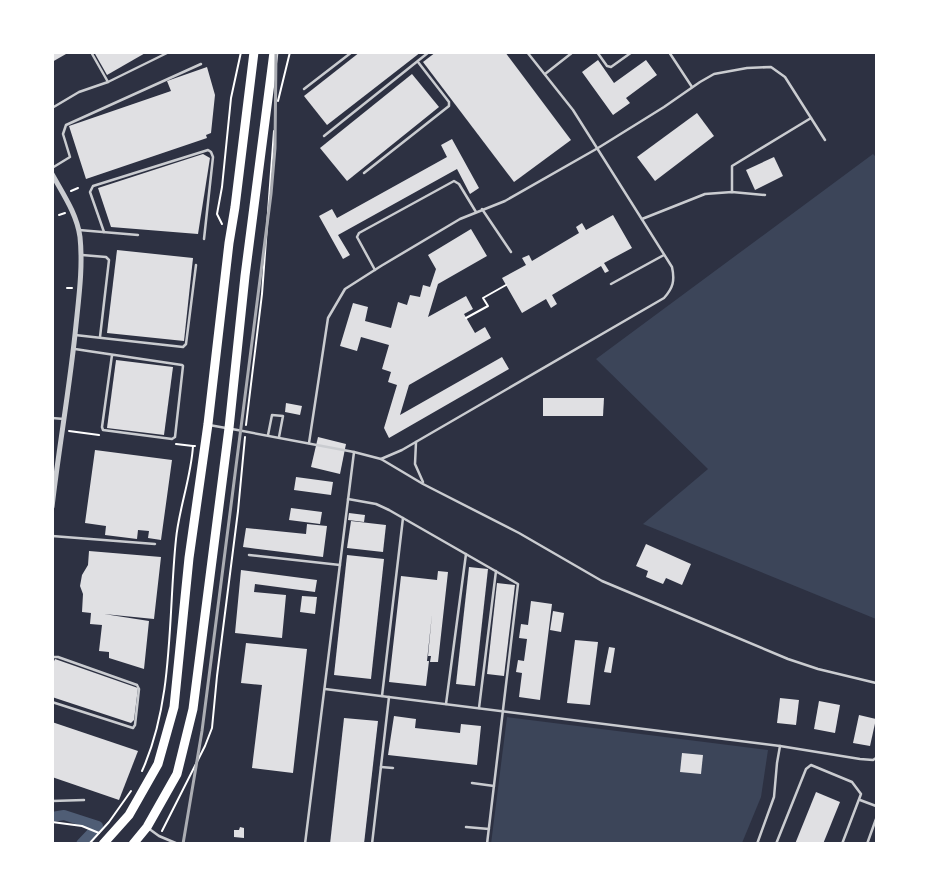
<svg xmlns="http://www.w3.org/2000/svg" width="929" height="896" viewBox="0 0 929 896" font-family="'Roboto Condensed',sans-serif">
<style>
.green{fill:#3c4559}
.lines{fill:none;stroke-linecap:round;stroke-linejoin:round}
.canal{stroke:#4f5d75;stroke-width:10}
.building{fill:#e0e0e3}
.path{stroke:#fff;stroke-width:2}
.service{stroke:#caccd0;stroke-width:2.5}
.minor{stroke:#caccd0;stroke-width:5}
.primary{stroke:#fff;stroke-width:9}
.rail{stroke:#abadb3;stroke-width:3}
</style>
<rect width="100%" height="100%" fill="#2d3142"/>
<!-- green -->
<g class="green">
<polygon points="873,154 876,157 876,619 643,524 708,469 596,359"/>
<polygon points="507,717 768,750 761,797 742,843 491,844"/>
</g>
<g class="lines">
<!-- canal -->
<polyline class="canal" points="52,817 64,815 98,826 81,844"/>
</g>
<!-- building -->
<g class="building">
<polygon points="52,52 65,52 66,54 52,62"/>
<polygon points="94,52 147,52 107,75"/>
<polygon points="360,52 421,52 327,125 304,96"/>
<polygon points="436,52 505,52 571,140 514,182 423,62"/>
<polygon points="598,60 614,83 646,60 657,75 626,98 630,103 613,115 582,72"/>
<polygon points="207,67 215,95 211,133 206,135 207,138 86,179 69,126 171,91 167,81"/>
<polygon points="412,74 439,107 347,181 320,148"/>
<polygon points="697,113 714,136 655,181 637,157"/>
<polygon points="452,139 479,188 470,194 457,169 338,235 350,255 343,259 319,216 332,209 337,218 447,157 441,145"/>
<polygon points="203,154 210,158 198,234 111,227 98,188"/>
<polygon points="774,157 783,176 755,190 746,170"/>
<polygon points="613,215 632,248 604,263 609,271 605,273 601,266 552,295 557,304 551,308 546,299 522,313 502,278 526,265 522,258 529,255 532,261 579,233 576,227 582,223 586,230"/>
<polygon points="471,229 487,256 438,284 428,317 466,296 473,309 464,314 475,333 485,327 491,338 409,385 400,415 502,357 509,369 389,438 384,428 397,385 388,382 391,372 382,369 389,345 361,337 357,351 340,346 353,303 368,307 365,321 391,328 398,302 407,305 410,295 420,297 423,285 430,287 436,269 428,255"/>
<polygon points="117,250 193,258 184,341 107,333"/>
<polygon points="116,360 173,367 164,435 107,428"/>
<polygon points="543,398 604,398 603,416 543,416"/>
<polygon points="286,403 302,406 300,415 285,412"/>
<polygon points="318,437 346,444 340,474 311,467"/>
<polygon points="95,450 172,460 161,540 148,538 149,531 138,530 137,539 105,535 106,526 85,523"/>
<polygon points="296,477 333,482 331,495 294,490"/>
<polygon points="291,508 322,512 320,524 289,520"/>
<polygon points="349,513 365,515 364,522 348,520"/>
<polygon points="351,521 386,525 383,552 347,548"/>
<polygon points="307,524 327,526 323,557 243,547 246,528 306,534"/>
<polygon points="646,544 691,564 682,585 666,578 663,584 646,577 648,571 636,566"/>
<polygon points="89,551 161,557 154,619 104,614 149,621 144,669 109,658 109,652 99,651 102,625 90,624 91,613 82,612 83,594 80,586 82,575 88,565"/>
<polygon points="347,555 384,559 371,679 334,675"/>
<polygon points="469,567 488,569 475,686 456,684"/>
<polygon points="241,570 317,580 315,592 255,584 254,592 286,595 282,638 235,633"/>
<polygon points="438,571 448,572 438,662 430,662 431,656 428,656 432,614 427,661 429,661 426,686 389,682 401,576 437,580"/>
<polygon points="497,583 515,585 504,676 487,674"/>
<polygon points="302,596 317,597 315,614 300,612"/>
<polygon points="531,601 552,604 540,700 519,697 522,673 516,672 518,660 524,661 527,639 519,638 521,624 528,625"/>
<polygon points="553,611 564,613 561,632 550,630"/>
<polygon points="575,640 598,642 590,705 567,703"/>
<polygon points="246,643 307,649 293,773 252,768 262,685 241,683"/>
<polygon points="609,647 615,648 611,673 604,672"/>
<polygon points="55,659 138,688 134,720 131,723 52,697 52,666"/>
<polygon points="780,698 799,700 796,725 777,723"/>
<polygon points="819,701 840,705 835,733 814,729"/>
<polygon points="859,715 876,719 870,746 853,743"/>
<polygon points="394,716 416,719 415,728 460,733 461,724 481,726 477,765 388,755"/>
<polygon points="344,718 378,721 364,844 330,844"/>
<polygon points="52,722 138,751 119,800 52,777"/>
<polygon points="682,753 703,755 701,774 680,772"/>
<polygon points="816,792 840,802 823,844 795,844"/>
<polygon points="240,827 244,828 244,838 234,837 234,830 239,830"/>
</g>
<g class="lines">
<!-- path -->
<g class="path">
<polyline points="278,101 290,52"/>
<polyline points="71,191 78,188"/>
<polyline points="59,215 65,213"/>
<polyline points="222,224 217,214 222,187 231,98 241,52"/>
<polyline points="67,288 72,288"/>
<polyline points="466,318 488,306 483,298 506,285"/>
<polyline points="246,425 262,294 274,131"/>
<polyline points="69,431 99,435"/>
<polyline points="176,444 193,446"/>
<path d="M 142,771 C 174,701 168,615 176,539 C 179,508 191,478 193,446 L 195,446"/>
<polyline points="52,822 82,826 99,833"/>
<polyline points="162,831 205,746 212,728 217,676 238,511 245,437"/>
<polyline points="89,844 109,822 131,791"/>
</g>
<!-- service -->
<g class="service">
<polyline points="91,52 108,82"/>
<polyline points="597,52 607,66 611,67 632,52"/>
<polyline points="669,52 692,87"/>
<polyline points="545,74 573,52"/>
<polyline points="304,89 352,52"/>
<polyline points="52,108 79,92 108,82 169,52"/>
<polyline points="324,136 429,52"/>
<polyline points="52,168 70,157 63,134 66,125 201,64"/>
<polyline points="364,173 449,106 449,102 418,62"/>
<polyline points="732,192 732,166 811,118"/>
<polyline points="482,209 511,252"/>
<polyline points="642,219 705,194 732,192 765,195"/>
<polyline points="79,230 138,235"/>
<polyline points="104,232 90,192 93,186 208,150 211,152 213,157 204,239"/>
<polyline points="82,255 106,257 109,260 100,337"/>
<polyline points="375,270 357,237 359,233 454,181 459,184 476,212"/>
<polyline points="611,284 664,255"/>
<polyline points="75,335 183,347 186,344 196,265"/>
<polyline points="75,349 88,351 182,365 183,366 175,437 172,439 103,430 102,427 112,355"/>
<polyline points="52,418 64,419"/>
<polyline points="209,425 226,428"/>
<polyline points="232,429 354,452 381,459 423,484 519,533 602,581 788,659 818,669 876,683"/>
<polyline points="268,435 272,415 283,416 279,437"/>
<polyline points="416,442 415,464 423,482"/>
<polyline points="309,443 328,318 345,289 381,266 460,219 505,201 598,148 664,107 700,82 714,74 747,68 771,67 785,77 825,140"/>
<path d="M 381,459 L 402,450 L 664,298 C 673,288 675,281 672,267 L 573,110 L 527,52"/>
<polyline points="348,499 376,504 389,510 518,584 487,844"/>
<polyline points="52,536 155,544"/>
<polyline points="249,555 340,565"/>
<polyline points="52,657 58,657 137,685 139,689 135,725 133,728 52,702"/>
<polyline points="325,689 780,746 860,759 873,760 876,758"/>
<polyline points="382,696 403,518"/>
<polyline points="446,704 466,554"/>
<polyline points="479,708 496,571"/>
<polyline points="381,767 393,768"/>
<polyline points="472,783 494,786"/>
<polyline points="860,800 876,806"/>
<polyline points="52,801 84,800"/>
<polyline points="466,827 489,829"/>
<polyline points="148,828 159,836 178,844"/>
<polyline points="305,844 354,452"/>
<polyline points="372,844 389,697"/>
<polyline points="757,844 774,797 777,763 780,746"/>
<polyline points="776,844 806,769 811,765 852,782 861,794 842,844"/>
<polyline points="867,844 876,819"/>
</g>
<!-- minor -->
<path class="minor" d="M 52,174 C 63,194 77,214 80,237 C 83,266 79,296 76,325 C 70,386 59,446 52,507"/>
<!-- primary -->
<g class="primary">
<polyline points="103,844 129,815 158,764 174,707 189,558 208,424 229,243 235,207 254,52"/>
<polyline points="133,844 147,827 177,774 193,709 229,428 245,276 274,52"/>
</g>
<!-- rail -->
<polyline class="rail" points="183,844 202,731 271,194 275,148 276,52"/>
</g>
<!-- border -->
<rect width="929" height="896" fill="none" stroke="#ffffff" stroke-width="108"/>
</svg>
